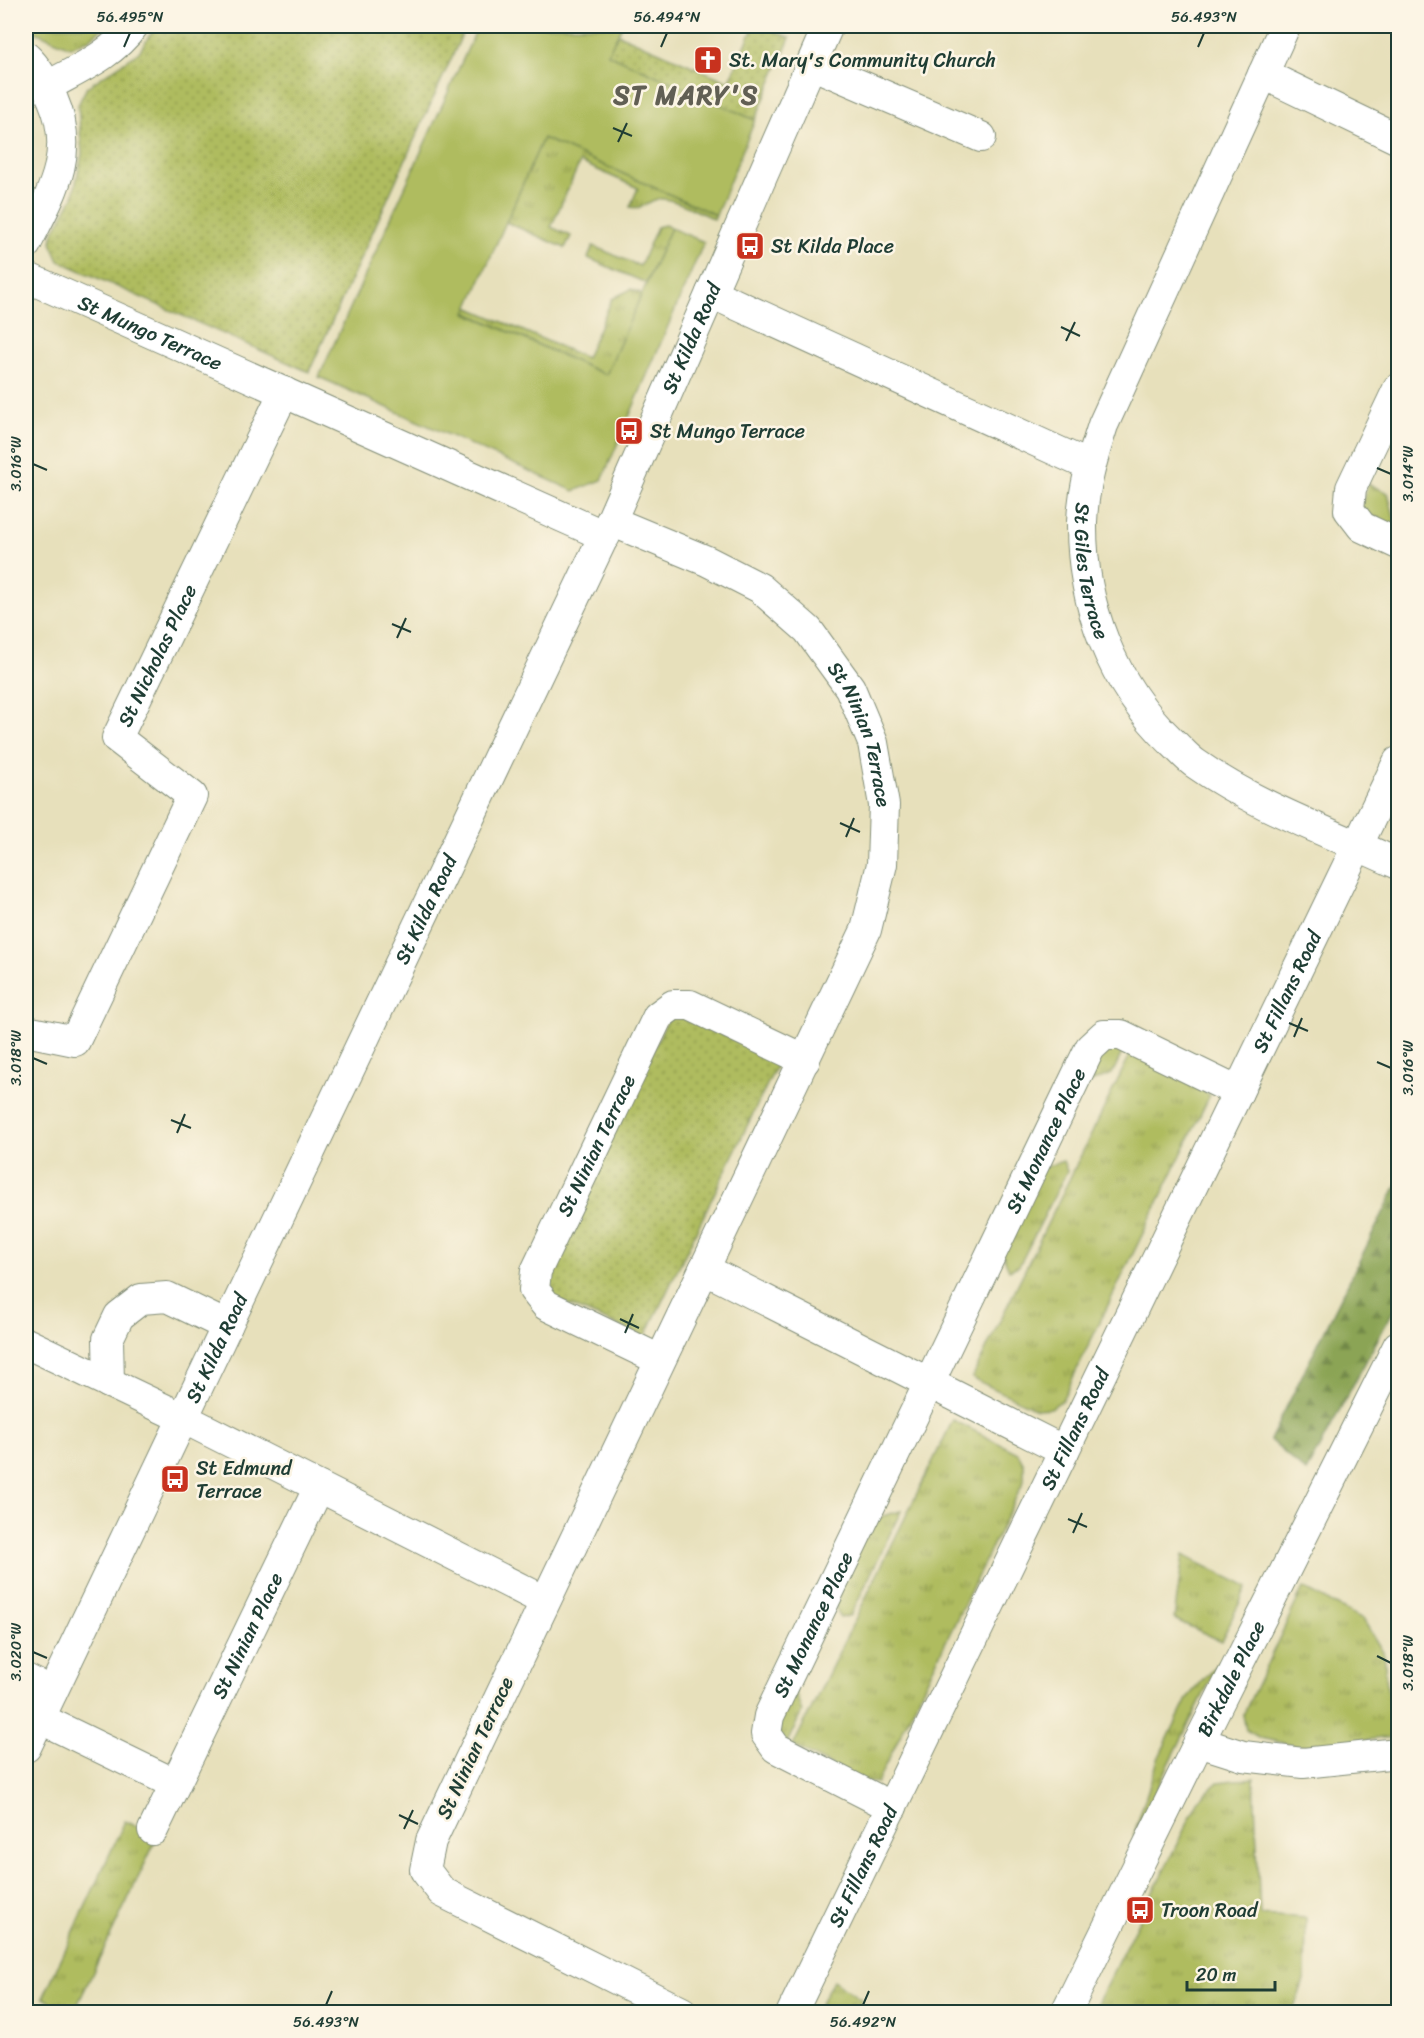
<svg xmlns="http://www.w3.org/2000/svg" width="1424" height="2038" viewBox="0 0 1424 2038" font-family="Sriracha,sans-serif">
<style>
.grass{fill:url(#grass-tufts);stroke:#677c49;stroke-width:1.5}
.forest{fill:url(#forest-firs);stroke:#557044;stroke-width:1.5}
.park{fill:#afbc5e;stroke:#677c49;stroke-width:1.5}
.garden{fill:url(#garden-dots);stroke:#677c49;stroke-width:1.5}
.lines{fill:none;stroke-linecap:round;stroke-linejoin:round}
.street-casing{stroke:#838e78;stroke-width:32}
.street{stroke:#fff;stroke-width:30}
.ticks{fill:none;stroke:#1f3d34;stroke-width:2}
.labels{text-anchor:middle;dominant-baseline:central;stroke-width:5;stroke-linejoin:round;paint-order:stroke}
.poi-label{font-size:20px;fill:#1f3d34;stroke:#fcf5e5;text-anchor:start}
.street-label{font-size:20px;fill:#1f3d34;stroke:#fcf5e5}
.district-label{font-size:26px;font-weight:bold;letter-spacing:1.5px;fill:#615f54;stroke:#fcf5e5}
.neatline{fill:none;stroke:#1f3d34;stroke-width:2}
.ticks-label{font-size:15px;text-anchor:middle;fill:#1f3d34}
</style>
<defs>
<pattern id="grass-tufts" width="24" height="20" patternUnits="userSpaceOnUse" patternTransform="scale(1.5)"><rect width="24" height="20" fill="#afbc5e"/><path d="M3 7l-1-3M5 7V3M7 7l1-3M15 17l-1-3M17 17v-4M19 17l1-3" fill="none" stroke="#8e9a4e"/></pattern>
<pattern id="forest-firs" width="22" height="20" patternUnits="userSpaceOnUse" patternTransform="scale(1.5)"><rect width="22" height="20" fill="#8ba455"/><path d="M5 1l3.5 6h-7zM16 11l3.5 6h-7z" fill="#718747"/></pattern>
<pattern id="garden-dots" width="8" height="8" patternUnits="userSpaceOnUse" patternTransform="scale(1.5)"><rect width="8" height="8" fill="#afbc5e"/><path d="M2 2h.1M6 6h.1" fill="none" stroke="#8e9a4e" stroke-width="1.8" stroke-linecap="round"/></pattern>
</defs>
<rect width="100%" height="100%" fill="#fcf5e5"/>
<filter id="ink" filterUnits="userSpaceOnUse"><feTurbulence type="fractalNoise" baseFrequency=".0167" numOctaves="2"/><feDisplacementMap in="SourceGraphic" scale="12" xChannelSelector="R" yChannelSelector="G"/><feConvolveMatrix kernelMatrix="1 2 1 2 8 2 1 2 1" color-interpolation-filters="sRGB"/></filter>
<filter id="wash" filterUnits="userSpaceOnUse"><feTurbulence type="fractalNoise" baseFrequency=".008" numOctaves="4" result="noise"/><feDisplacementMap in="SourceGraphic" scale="24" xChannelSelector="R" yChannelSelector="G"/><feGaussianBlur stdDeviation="1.35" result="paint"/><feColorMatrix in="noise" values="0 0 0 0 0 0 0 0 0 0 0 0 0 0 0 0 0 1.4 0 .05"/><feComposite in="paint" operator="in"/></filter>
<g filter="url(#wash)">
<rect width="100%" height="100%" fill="#e7e0bb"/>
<!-- grass -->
<g class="grass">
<polygon points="26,26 105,26 89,39 70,47 26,28"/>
<path d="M 543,138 L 716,215 L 714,219 C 700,213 672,197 658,199 C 646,201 645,210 630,207 L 638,188 L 580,162 L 551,227 L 571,236 L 565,248 L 506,222 Z"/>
<polygon points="665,225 671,228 646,283 588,258 593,246 640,266 657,227"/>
<polygon points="631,289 642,294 606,375 465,312 468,307 586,358 612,299"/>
<polygon points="1368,484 1388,493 1398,532 1360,510"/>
<polygon points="1125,1047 1112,1074 1083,1085 1098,1052"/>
<polygon points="1132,1051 1210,1095 1062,1400 1051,1408 1036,1409 972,1378"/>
<polygon points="1063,1161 1067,1171 1019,1266 1009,1270 1002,1253 1042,1168"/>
<polygon points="953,1420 1018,1453 1024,1464 1024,1481 877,1783 862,1781 793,1746"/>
<polygon points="901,1511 851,1615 840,1618 833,1601 872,1519"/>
<polygon points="1183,1555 1247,1587 1221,1641 1174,1619"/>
<polygon points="1303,1588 1363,1619 1384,1654 1392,1737 1303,1747 1260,1738 1246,1730 1243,1715"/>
<polygon points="1218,1663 1219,1663 1133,1837 1158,1759 1188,1697"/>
<polygon points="793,1686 802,1712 787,1743 776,1732"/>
<polygon points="1254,1778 1260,1915 1306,1918 1305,1978 1292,2012 1093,2012 1199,1800 1218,1782"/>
<polygon points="125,1821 158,1836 74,2012 43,1998"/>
<polygon points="833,1980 862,2000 856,2012 816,2012"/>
</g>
<!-- forest -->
<polygon class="forest" points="1398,1183 1398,1302 1306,1472 1270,1440"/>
<!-- park -->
<polygon class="park" points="478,26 622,26 608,54 755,120 716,215 543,138 466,313 606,375 671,228 704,242 602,480 574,491 319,377"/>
<!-- garden -->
<g class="garden">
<polygon points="156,26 466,26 309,372 59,261 51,243 55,229 73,197 82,154 78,105 87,87 139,52"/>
<polygon points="754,26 762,26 790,38 755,120 608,54 618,34 729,82"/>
<polygon points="676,1015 765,1051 777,1064 645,1337 550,1297 545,1274 667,1021"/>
</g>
</g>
<g filter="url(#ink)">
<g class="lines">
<!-- street casing -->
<g class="street-casing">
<g id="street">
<path id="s1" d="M 1285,26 L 1103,425 C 1093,456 1083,489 1082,522 C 1081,604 1112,685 1172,742 C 1180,749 1187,758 1196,764 C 1257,807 1330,832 1398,864"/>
<path d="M 26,57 C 38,68 47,85 53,100 C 77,155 50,196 26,244"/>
<polyline points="811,64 981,137"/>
<polyline points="1263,74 1398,139"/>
<path d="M 48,86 C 78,69 112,55 133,26"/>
<path id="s2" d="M 26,277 L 605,536"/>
<polyline points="711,293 1090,466"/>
<polyline points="1398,389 1351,488 1349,510 1362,527 1398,544"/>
<path id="s3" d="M 611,521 L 707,561 L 760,588 L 808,630 L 850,688 L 873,743 L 884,805 L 882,864 L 866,930 L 431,1841 L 425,1870 L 442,1892 L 682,2012"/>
<path id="s4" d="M 26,1031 L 75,1041 L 192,796 L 117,738 L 284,392"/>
<polyline points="704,1269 1064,1451"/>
<polyline points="26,1343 183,1418 545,1601"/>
<path id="s5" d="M 660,1360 L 546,1305 L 534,1290 L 536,1271 L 658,1016 L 673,1005 L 690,1005 L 805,1060"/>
<polyline points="109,1383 108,1339 119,1316 141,1299 167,1297 227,1326"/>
<polyline points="26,1679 52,1692"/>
<polyline points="39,1718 175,1784"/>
<polyline points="1199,1742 1243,1756 1303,1763 1398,1753"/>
<path id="s6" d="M 26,1747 L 611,521 L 828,26"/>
<path id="s7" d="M 892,1807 L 776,1748 L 766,1734 L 769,1716 L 1090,1048 L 1104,1035 L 1121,1035 L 1238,1092"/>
<path id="s8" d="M 153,1830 L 319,1487"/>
<path id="s9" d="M 792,2012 L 1398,762"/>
<path id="s10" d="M 1066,2012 L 1199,1742 L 1398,1346"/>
</g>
</g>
<!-- street -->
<use href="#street" class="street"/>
</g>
</g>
<!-- ticks -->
<path class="ticks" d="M 124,47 L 130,33M 661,47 L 667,33M 1198,47 L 1204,33M 613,128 L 632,136M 618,142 L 627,123M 1061,327 L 1080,336M 1066,341 L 1075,322M 33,464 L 47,470M 1377,468 L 1391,474M 392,624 L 411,632M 397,638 L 406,618M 840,823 L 860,832M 846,837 L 854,818M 1289,1023 L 1308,1031M 1294,1037 L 1302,1018M 33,1058 L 47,1064M 1377,1062 L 1391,1068M 171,1120 L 191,1128M 177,1133 L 185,1114M 620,1319 L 639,1328M 625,1333 L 633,1314M 1068,1519 L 1087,1527M 1073,1533 L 1082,1513M 33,1652 L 47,1658M 1377,1656 L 1391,1663M 399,1815 L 418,1824M 404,1829 L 413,1810M 326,2005 L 332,1991M 863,2005 L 869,1991"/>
<!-- icons -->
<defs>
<g id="church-square" transform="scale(1.5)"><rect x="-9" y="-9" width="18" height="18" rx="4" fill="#c8321e" stroke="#fcf5e5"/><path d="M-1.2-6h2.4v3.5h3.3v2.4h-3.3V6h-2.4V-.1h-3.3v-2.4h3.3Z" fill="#fff"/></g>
<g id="bus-square" transform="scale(1.5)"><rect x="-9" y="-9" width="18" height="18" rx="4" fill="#c8321e" stroke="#fcf5e5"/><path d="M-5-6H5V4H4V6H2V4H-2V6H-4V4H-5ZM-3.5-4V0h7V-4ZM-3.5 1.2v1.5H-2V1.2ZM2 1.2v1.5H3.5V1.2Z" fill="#fff"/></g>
</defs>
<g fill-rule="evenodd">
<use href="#church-square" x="708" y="60"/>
<use href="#bus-square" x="750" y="246"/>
<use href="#bus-square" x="629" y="431"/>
<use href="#bus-square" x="175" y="1479"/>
<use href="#bus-square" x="1140" y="1910"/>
</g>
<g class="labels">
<!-- poi labels -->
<g class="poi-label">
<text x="729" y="60">St. Mary's Community Church</text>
<text x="771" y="246">St Kilda Place</text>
<text x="650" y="431">St Mungo Terrace</text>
<text x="196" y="1468">St Edmund<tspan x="196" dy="23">Terrace</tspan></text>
<text x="1161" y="1910">Troon Road</text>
</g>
<!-- street labels -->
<g class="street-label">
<text stroke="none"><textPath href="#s2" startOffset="136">St Mungo Terrace</textPath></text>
<text stroke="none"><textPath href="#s6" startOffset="1558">St Kilda Road</textPath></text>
<text stroke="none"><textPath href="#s1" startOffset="588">St Giles Terrace</textPath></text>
<text stroke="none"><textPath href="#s4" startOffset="508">St Nicholas Place</textPath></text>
<text stroke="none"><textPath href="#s3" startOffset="346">St Ninian Terrace</textPath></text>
<text stroke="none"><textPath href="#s6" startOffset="928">St Kilda Road</textPath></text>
<text stroke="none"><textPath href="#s9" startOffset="1134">St Fillans Road</textPath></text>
<text stroke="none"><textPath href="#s7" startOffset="804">St Monance Place</textPath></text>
<text stroke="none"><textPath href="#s5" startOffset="304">St Ninian Terrace</textPath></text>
<text stroke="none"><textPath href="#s6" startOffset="442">St Kilda Road</textPath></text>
<text stroke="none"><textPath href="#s9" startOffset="648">St Fillans Road</textPath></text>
<text stroke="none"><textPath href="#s7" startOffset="267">St Monance Place</textPath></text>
<text stroke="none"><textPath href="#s8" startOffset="216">St Ninian Place</textPath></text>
<text stroke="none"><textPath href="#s10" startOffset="372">Birkdale Place</textPath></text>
<text transform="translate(475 1748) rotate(-65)">St Ninian Terrace</text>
<text stroke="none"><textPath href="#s9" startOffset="162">St Fillans Road</textPath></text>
</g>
<!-- district labels -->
<g class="district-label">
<text x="686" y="95">ST MARY'S</text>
</g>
</g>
<!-- margin -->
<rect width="1424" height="2038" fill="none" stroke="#fcf5e5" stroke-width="66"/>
<!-- scale -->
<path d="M1187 1981v9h88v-9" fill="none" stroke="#1f3d34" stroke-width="3"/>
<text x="1196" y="1981" font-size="18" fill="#1f3d34" stroke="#fcf5e5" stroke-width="4.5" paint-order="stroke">20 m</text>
<rect x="33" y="33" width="1358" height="1972" class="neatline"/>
<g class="ticks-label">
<text x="130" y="22">56.495°N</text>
<text x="667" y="22">56.494°N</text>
<text x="1204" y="22">56.493°N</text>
<text transform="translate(16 464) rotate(-90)" y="5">3.016°W</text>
<text transform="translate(1408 474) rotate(-90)" y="5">3.014°W</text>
<text transform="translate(16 1058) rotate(-90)" y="5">3.018°W</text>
<text transform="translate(1408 1068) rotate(-90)" y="5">3.016°W</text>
<text transform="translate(16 1652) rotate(-90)" y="5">3.020°W</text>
<text transform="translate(1408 1663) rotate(-90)" y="5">3.018°W</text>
<text x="326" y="2027">56.493°N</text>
<text x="863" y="2027">56.492°N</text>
</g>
</svg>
